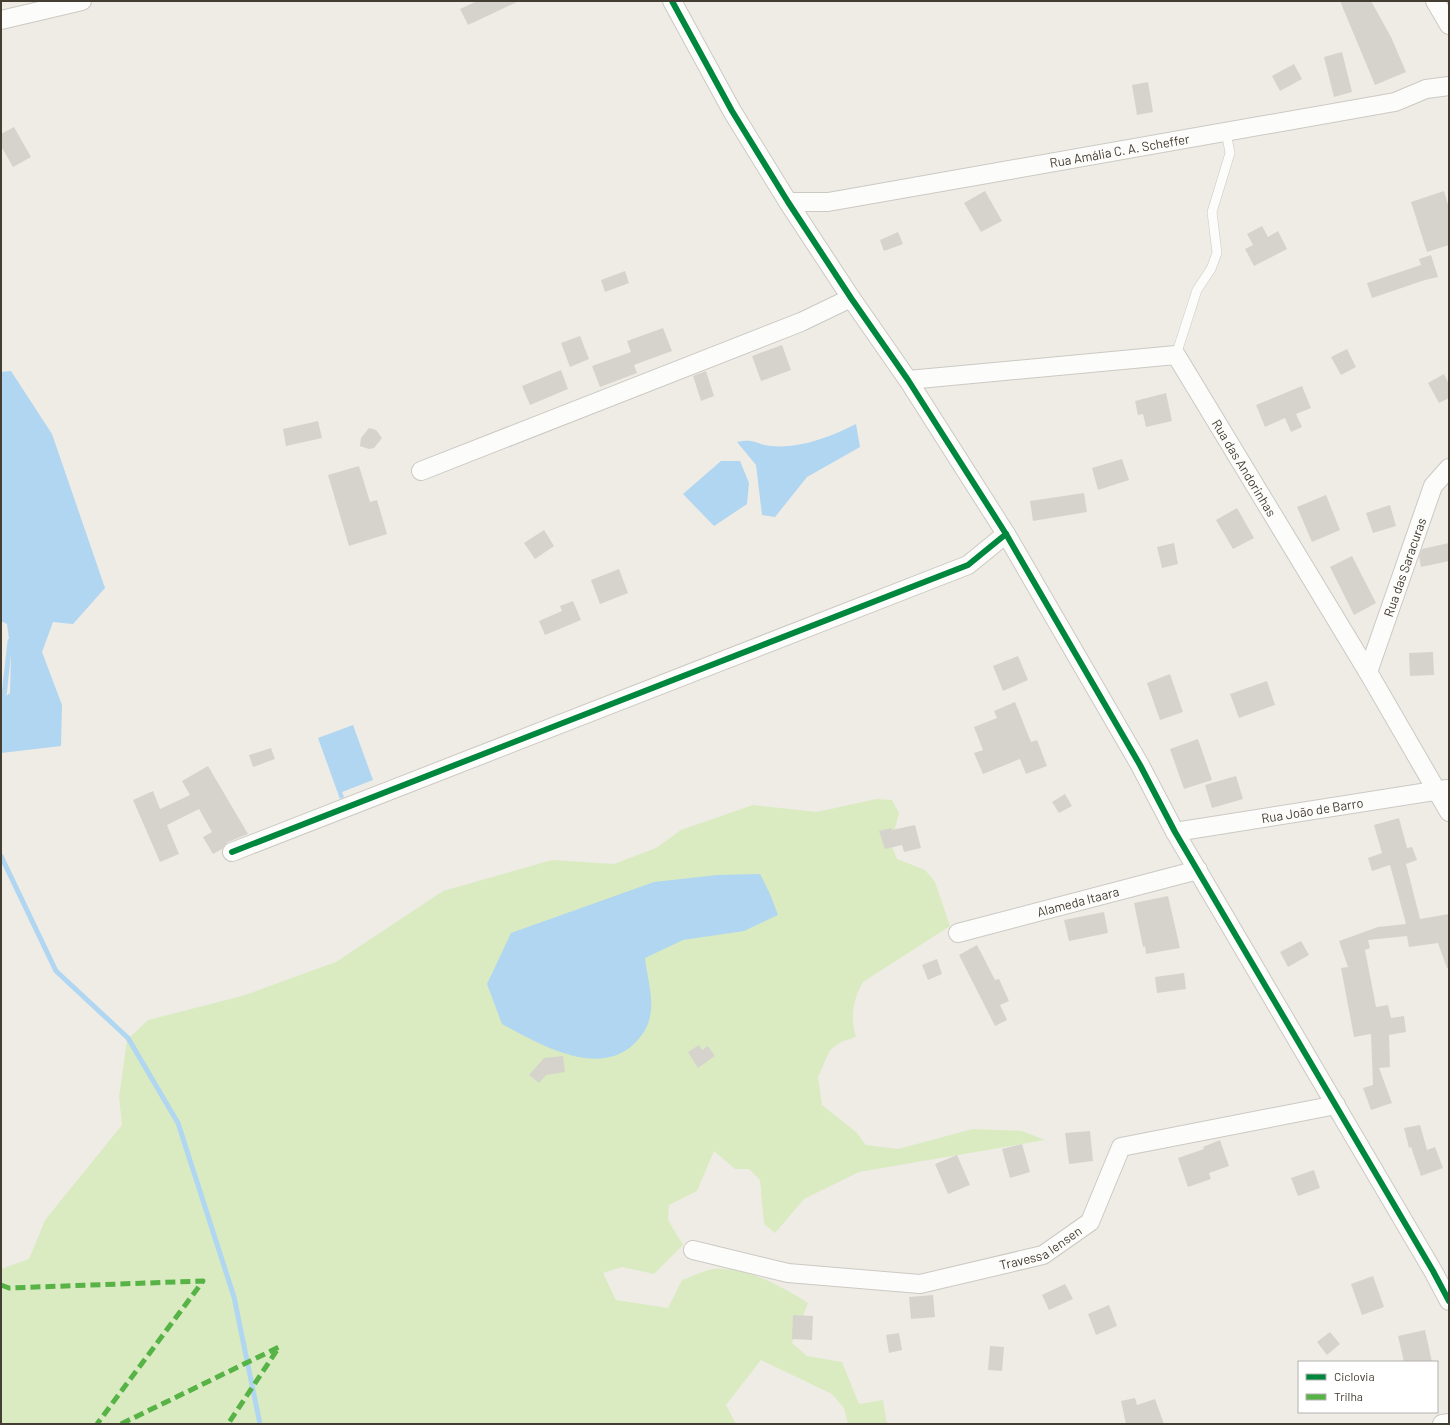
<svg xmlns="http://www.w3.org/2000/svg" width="1450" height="1425" viewBox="0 0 1450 1425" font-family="Barlow,sans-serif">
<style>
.green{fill:#daebc2}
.water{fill:#b0d6f1}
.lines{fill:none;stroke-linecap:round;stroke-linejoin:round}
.stream{stroke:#b0d6f1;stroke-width:5}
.building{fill:#d6d3cc}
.lane-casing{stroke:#ccc9c3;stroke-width:10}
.street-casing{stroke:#ccc9c3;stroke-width:20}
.lane{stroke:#fcfcfb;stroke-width:9}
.street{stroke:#fcfcfb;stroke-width:18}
.quiet{stroke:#57b346;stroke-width:5;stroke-dasharray:10 5;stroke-linecap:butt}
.cycleway-casing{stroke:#fff;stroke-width:8}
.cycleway{stroke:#00873e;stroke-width:6}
.labels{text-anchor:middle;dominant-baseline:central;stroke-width:4;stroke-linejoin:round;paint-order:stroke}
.street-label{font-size:13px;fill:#443d31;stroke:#fff}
</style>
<rect width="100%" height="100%" fill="#eeece5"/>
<!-- green -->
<path class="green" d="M 876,799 L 892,800 L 899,813 L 891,844 L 897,859 L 925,870 L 935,882 L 950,926 L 863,982 C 853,999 850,1018 856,1037 L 841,1042 L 830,1050 L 818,1077 L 822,1105 L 856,1132 L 866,1145 L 898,1149 L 973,1129 L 1022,1131 L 1045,1140 L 859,1172 L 804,1199 L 775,1233 L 764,1224 L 760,1180 L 749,1169 L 735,1169 L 714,1151 L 697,1191 L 669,1205 L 668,1220 L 683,1245 L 654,1274 L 622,1267 L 603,1273 L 616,1300 L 668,1308 L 682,1280 C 692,1277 704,1270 714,1269 C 747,1267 781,1286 808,1303 L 792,1343 L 807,1356 L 842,1362 L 859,1404 L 883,1400 L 887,1424 L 848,1424 L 844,1408 L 832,1394 L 761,1360 L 726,1405 L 736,1424 L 1,1424 L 1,1269 L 29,1259 L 45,1220 L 122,1125 L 119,1097 L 127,1040 L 148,1020 L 242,996 L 336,962 L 443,891 L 552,860 L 614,864 L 656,848 L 681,830 L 753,805 L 817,812 Z"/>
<!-- water -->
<g class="water">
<polygon points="11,371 52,434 105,588 73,624 53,622 42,652 62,705 61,746 1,753 1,700 10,693 11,654 7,624 1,621 1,372"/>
<path d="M 856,424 L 860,447 L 807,477 L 775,517 L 762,515 L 756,465 L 737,442 C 755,438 755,444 770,446 C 800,449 830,437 856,424 Z"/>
<polygon points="721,461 740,461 749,483 747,504 714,526 683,494"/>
<polygon points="353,725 373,780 342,792 344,797 340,799 318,738"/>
<path d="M 760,874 L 770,894 L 778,915 L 744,931 L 683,940 L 645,958 C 647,976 654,998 650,1016 C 648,1027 644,1033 636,1042 C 600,1080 539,1044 502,1024 L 487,984 L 511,933 L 654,882 L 717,875 Z"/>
</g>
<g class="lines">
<!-- stream -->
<g class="stream">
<polyline points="3,705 10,641"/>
<polyline points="1,856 56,971 128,1038 178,1123 234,1297 260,1424"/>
</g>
</g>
<!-- building -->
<g class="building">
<polygon points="477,1 519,1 468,25 460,9"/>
<polygon points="1340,1 1371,1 1391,37 1406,72 1375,85"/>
<polygon points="1342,52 1352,92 1334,97 1324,57"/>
<polygon points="1294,64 1302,79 1280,91 1272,76"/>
<polygon points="1148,82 1153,112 1137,115 1132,85"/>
<polygon points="14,127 31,157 13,167 1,146 1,134"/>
<polygon points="985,191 1002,221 981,232 964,203"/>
<polygon points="1444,191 1449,208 1449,245 1427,252 1411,202"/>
<polygon points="1262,226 1268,237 1278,231 1287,249 1254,266 1245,249 1253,245 1247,234"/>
<polygon points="898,232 903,244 884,251 880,240"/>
<polygon points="1431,255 1438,277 1425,280 1372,298 1367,283 1421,265 1419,259"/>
<polygon points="625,271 629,283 605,292 601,280"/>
<polygon points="663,328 672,351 634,365 637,373 600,387 592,366 631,352 627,341"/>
<polygon points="580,336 589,359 570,367 561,343"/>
<polygon points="782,345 791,370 761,381 752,356"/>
<polygon points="1347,349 1356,367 1341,375 1331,357"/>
<polygon points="561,370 568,389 530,405 522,386"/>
<polygon points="706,371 714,396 701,401 693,376"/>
<polygon points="1444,374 1449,384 1449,398 1439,403 1428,383"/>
<polygon points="1302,386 1311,408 1296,414 1302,427 1291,432 1285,418 1265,427 1256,405"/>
<polygon points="1166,393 1172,421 1146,427 1143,414 1138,415 1135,401"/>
<polygon points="318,421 322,438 286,446 283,429"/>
<polygon points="369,428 376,430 382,438 374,448 369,449 360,446 361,438"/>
<polygon points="1122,459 1129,480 1098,490 1092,468"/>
<polygon points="359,466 370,502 377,500 387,534 349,546 328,475"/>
<polygon points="1084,493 1087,512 1033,521 1030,501"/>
<polygon points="1326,495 1340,530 1312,542 1297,507"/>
<polygon points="1390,505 1396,526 1373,533 1366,513"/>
<polygon points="1237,508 1254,538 1233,549 1216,520"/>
<polygon points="544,530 554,546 535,559 524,543"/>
<polygon points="1174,543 1178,564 1162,568 1157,547"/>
<polygon points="1449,543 1449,561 1421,567 1419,557 1422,549"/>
<polygon points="1352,556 1376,603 1354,615 1330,567"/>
<polygon points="619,569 628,593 600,604 591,580"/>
<polygon points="573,601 581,620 545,635 539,621 562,611 560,606"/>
<polygon points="1433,652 1434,675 1410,676 1409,653"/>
<polygon points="1018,656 1028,680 1003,691 993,666"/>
<polygon points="1170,674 1183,712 1160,720 1147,683"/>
<polygon points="1267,681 1275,705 1239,718 1230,694"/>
<polygon points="1015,702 1031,742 1037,740 1047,766 1026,774 1020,759 983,774 974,753 983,750 974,727 997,718 994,711"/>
<polygon points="1198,739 1212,780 1184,789 1170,749"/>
<polygon points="271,748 275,759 253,767 249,755"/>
<polygon points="208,766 248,834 228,842 222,849 213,854 203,837 212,832 199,809 167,825 179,854 160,862 133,800 153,791 160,809 190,795 182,781"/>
<polygon points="1236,776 1243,799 1212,808 1205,785"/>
<polygon points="1065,794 1072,806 1059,813 1052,802"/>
<polygon points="1399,818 1407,848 1412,847 1417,860 1406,864 1420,919 1449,914 1449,968 1447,968 1438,943 1409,947 1407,936 1368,940 1370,948 1365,950 1376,1007 1388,1005 1391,1018 1404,1016 1406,1032 1389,1035 1390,1067 1379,1068 1392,1103 1371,1110 1363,1088 1373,1085 1371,1034 1354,1037 1341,968 1348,967 1339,941 1378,927 1406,924 1390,865 1372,871 1368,858 1382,853 1374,825"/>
<polygon points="915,825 921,848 904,852 902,845 885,849 879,831 891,828 892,830"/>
<polygon points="1168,896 1180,948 1146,954 1145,946 1143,947 1134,903"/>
<polygon points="1104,912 1108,933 1069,941 1064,920"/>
<polygon points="1301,941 1309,955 1288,967 1280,952"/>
<polygon points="977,945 995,980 999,979 1009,1001 1000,1005 1007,1020 995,1026 959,955"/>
<polygon points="937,959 942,974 928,980 922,965"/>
<polygon points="1184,973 1186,989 1157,993 1155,977"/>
<polygon points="699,1045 702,1050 708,1046 715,1056 698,1068 688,1052"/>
<polygon points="563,1056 565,1072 546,1075 539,1083 529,1075 544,1058"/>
<polygon points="1420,1125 1427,1150 1435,1147 1443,1168 1421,1176 1411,1147 1409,1148 1404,1128"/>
<polygon points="1090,1131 1093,1161 1069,1164 1065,1133"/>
<polygon points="1220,1140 1229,1166 1209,1173 1211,1179 1188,1187 1178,1158 1204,1149 1203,1147"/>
<polygon points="1022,1144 1030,1172 1010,1178 1002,1149"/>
<polygon points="957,1155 970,1185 948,1194 935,1164"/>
<polygon points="1314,1170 1320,1188 1298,1196 1291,1178"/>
<polygon points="1373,1276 1384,1307 1362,1315 1351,1284"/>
<polygon points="1065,1284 1073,1299 1049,1310 1042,1295"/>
<polygon points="933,1295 935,1317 911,1319 909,1297"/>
<polygon points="1109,1305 1117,1326 1096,1335 1088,1314"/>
<polygon points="793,1315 813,1316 812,1340 792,1339"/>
<polygon points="1425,1330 1432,1362 1404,1362 1398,1336"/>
<polygon points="1330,1332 1340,1344 1327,1355 1317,1342"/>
<polygon points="899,1333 902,1350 889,1353 886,1335"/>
<polygon points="990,1346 1004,1347 1002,1371 988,1370"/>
<polygon points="1135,1398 1137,1405 1155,1399 1164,1424 1126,1424 1121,1401"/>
</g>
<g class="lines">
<!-- lane casing -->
<g class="lane-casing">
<polyline id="lane" points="1176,355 1197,290 1211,269 1217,253 1212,212 1230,153 1226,132"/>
</g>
<!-- street casing -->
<g class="street-casing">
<g id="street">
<polyline points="672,1 732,111 788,202 851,298 908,380 1006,534 1140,765 1175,832 1433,1271 1449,1301"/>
<polyline points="1435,1 1449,25"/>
<polyline points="1,20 82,1"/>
<path id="s1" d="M 788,202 L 828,202 L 1395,102 L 1426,89 L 1449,86"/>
<path id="s2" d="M 908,380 L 1176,355 L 1368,672 L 1449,812"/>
<polyline points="421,471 801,322 851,298"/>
<path id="s3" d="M 1368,672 L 1433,486 L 1449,468"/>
<path id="s4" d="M 1175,832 L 1447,789"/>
<polyline points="232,852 968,565 1006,534"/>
<path id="s5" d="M 958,933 L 1198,870"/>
<path id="s6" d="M 693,1250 L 788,1273 L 920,1284 L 1043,1255 L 1090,1222 L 1121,1147 L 1336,1105"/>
<polyline points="1442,1424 1449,1423"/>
</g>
</g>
<!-- lane -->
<use href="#lane" class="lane"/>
<!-- street -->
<use href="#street" class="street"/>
<!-- quiet -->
<g class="quiet">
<polyline points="1,1285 9,1288 203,1281 97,1424"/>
<polyline points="121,1424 279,1347 228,1424"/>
</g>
<!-- cycleway casing -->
<g class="cycleway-casing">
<g id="cycleway">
<polyline points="672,1 732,111 788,202 851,298 908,380 1006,534 1140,765 1175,832 1433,1271 1449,1301"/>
<polyline points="232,852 968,565 1006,534"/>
</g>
</g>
<!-- cycleway -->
<use href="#cycleway" class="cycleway"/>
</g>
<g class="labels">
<!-- street labels -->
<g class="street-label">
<text stroke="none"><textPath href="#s1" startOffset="336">Rua Amália C. A. Scheffer</textPath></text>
<text stroke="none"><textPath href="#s2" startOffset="401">Rua das Andorinhas</textPath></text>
<text stroke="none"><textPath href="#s3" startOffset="111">Rua das Saracuras</textPath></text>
<text stroke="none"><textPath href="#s4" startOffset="139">Rua João de Barro</textPath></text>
<text stroke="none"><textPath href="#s5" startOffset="124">Alameda Itaara</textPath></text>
<text stroke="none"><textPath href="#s6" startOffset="357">Travessa Iensen</textPath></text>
</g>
</g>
<!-- border -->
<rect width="1450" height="1425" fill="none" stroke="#443d31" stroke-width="4"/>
<!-- legend -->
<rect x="1298" y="1361" width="140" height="52" fill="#ffffff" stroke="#b4b1ad"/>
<rect x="1306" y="1374" width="20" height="6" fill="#00873e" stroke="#b4b1ad"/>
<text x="1334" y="1381" font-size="12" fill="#443d31">Ciclovia</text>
<rect x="1306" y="1394" width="20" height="6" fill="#57b346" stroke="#b4b1ad"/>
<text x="1334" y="1401" font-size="12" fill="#443d31">Trilha</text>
</svg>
